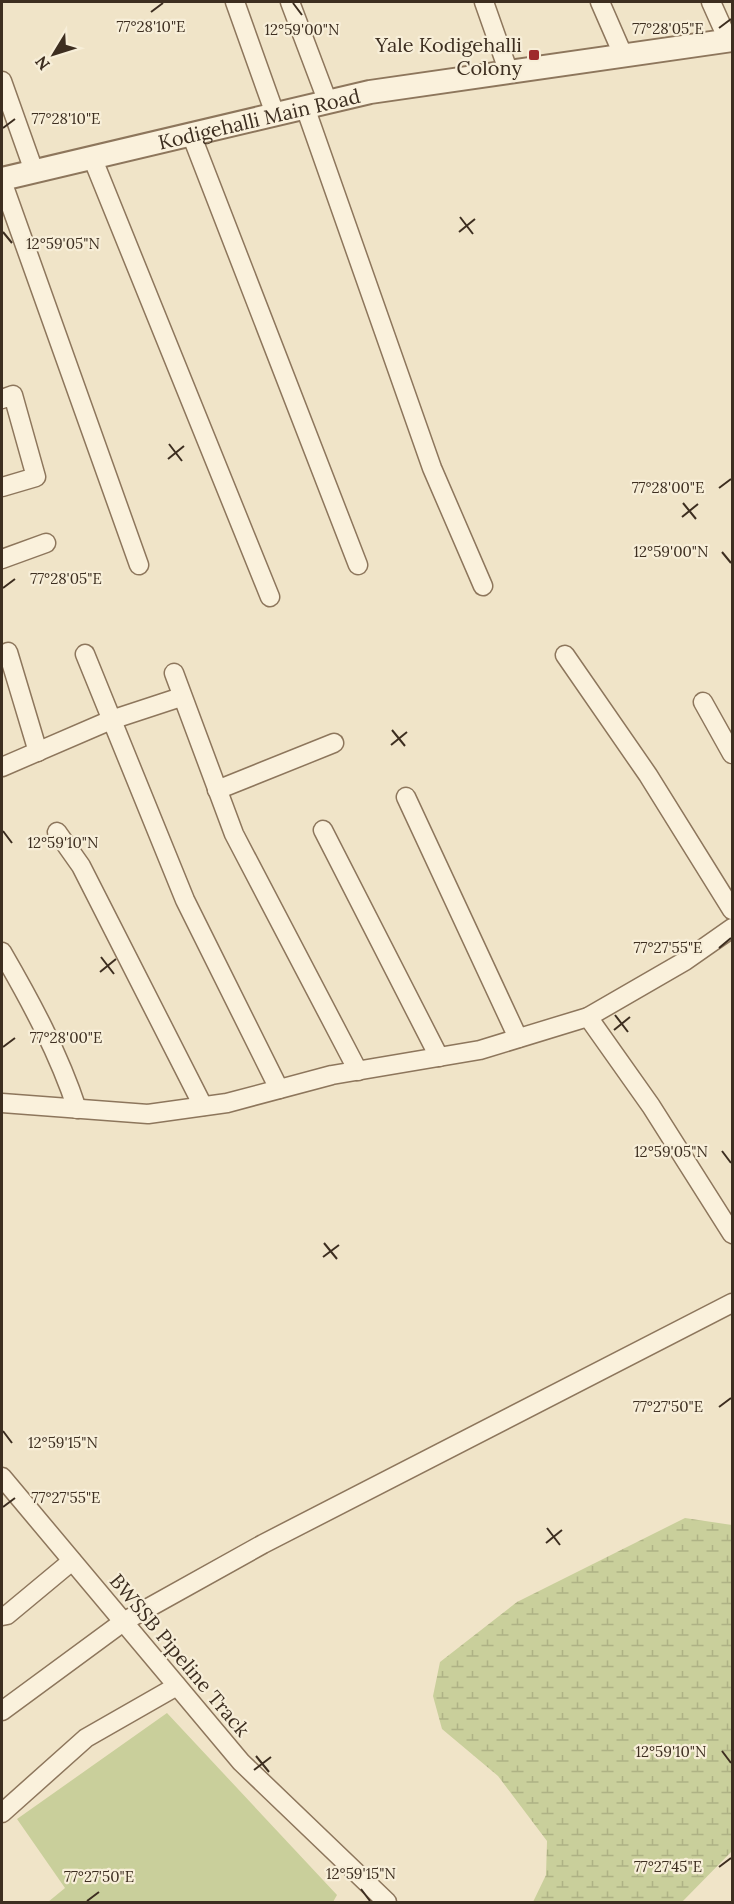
<svg xmlns="http://www.w3.org/2000/svg" width="734" height="1904" viewBox="0 0 734 1904" font-family="Lora,serif">
<style>
.grass{fill:#c9cf9b}
.wetland{fill:url(#wetland-marsh)}
.lines{fill:none;stroke-linecap:round;stroke-linejoin:round}
.minor-casing{stroke:#8d765c;stroke-width:21}
.tertiary-casing{stroke:#8d765c;stroke-width:26}
.minor{stroke:#faf1dc;stroke-width:18}
.tertiary{stroke:#faf1dc;stroke-width:22}
.ticks{fill:none;stroke:#3d2e20;stroke-width:2}
.poi-dot{fill:#9e2a2b;stroke:#f7eed8;stroke-width:2}
.labels{text-anchor:middle;dominant-baseline:central;stroke-width:4.5;stroke-linejoin:round;paint-order:stroke}
.poi-label{font-size:20px;fill:#3d2e20;stroke:#f7eed8;text-anchor:end}
.street-label{font-size:20px;fill:#3d2e20;stroke:#f7eed8}
.ticks-label{font-size:15px;text-anchor:middle;fill:#3d2e20;stroke:#f7eed8;stroke-width:4.5;stroke-linejoin:round;paint-order:stroke}
</style>
<defs>
<pattern id="wetland-marsh" width="20" height="14" patternUnits="userSpaceOnUse" patternTransform="scale(1.5)"><rect width="20" height="14" fill="#c9cf9b"/><path d="M1 5h8M5 5V1M11 12h8M15 12V8" fill="none" stroke="#aeb285"/></pattern>
</defs>
<rect width="100%" height="100%" fill="#f0e4c8"/>
<!-- grass -->
<polygon class="grass" points="167,1713 337,1895 333,1902 48,1902 65,1888 17,1819"/>
<!-- wetland -->
<polygon class="wetland" points="685,1518 732,1525 732,1851 682,1902 533,1902 546,1875 547,1841 498,1776 442,1729 433,1696 440,1662 517,1602"/>
<g class="lines">
<!-- minor casing -->
<g class="minor-casing">
<g id="minor">
<polyline points="235,2 275,114"/>
<polyline points="290,2 327,100"/>
<polyline points="484,2 509,73"/>
<polyline points="600,2 624,57"/>
<polyline points="711,2 728,40"/>
<polyline points="2,81 34,171"/>
<polyline points="305,107 432,468 483,586"/>
<polyline points="191,134 358,565"/>
<polyline points="92,157 270,597"/>
<polyline points="2,181 139,565"/>
<polyline points="2,399 13,395 36,477 2,487"/>
<polyline points="2,559 46,543"/>
<polyline points="8,652 38,752"/>
<polyline points="85,654 185,900 279,1089"/>
<polyline points="565,655 648,775 732,910"/>
<polyline points="174,673 234,834 358,1071"/>
<polyline points="703,702 732,754"/>
<polyline points="2,767 111,720 181,697"/>
<polyline points="217,790 334,743"/>
<polyline points="406,797 518,1038"/>
<polyline points="323,830 439,1057"/>
<polyline points="57,832 81,866 203,1106"/>
<path d="M 2,952 C 31,1002 59,1054 77,1109"/>
<polyline points="588,1017 651,1106 732,1234"/>
<polyline points="2,1103 148,1114 227,1103 332,1075 480,1050 588,1017 685,961 732,928"/>
<polyline points="2,1477 241,1762 387,1902"/>
<polyline points="2,1616 7,1615 72,1561"/>
<polyline points="2,1711 123,1622 263,1544 732,1303"/>
<polyline points="2,1813 86,1738 177,1686"/>
</g>
</g>
<!-- tertiary casing -->
<g class="tertiary-casing">
<g id="tertiary">
<path id="s1" d="M 2,179 L 370,92 L 732,40"/>
</g>
</g>
<!-- minor -->
<use href="#minor" class="minor"/>
<!-- tertiary -->
<use href="#tertiary" class="tertiary"/>
</g>
<!-- ticks -->
<path class="ticks" d="M 293,3 L 302,15M 151,12 L 163,3M 719,28 L 731,19M 3,128 L 15,119M 460,217 L 473,234M 3,232 L 12,243M 459,232 L 475,219M 169,444 L 182,461M 168,459 L 184,446M 719,488 L 731,479M 683,503 L 696,519M 682,517 L 698,504M 722,552 L 731,563M 3,588 L 15,579M 392,730 L 405,746M 391,745 L 407,732M 3,831 L 12,843M 719,948 L 731,938M 101,957 L 114,974M 100,972 L 116,959M 615,1015 L 628,1032M 614,1030 L 630,1017M 3,1047 L 15,1038M 722,1151 L 731,1163M 324,1243 L 337,1259M 323,1257 L 339,1245M 719,1407 L 731,1398M 3,1431 L 12,1443M 3,1507 L 15,1498M 547,1528 L 560,1545M 546,1543 L 562,1530M 722,1751 L 731,1763M 256,1756 L 269,1772M 254,1770 L 271,1757M 719,1867 L 731,1858M 361,1889 L 370,1901M 87,1901 L 99,1892"/>
<!-- markers -->
<rect class="poi-dot" x="528" y="49" width="12" height="12" rx="3"/>
<g class="labels">
<!-- poi labels -->
<g class="poi-label">
<text x="522" y="44">Yale Kodigehalli<tspan x="522" dy="23">Colony</tspan></text>
</g>
<!-- street labels -->
<g class="street-label">
<text stroke="none"><textPath href="#s1" startOffset="264">Kodigehalli Main Road</textPath></text>
<text transform="translate(180 1655) rotate(50)">BWSSB Pipeline Track</text>
</g>
</g>
<g class="ticks-label">
<text x="151" y="32">77°28'10"E</text>
<text x="668" y="34">77°28'05"E</text>
<text x="302" y="35">12°59'00"N</text>
<text x="66" y="124">77°28'10"E</text>
<text x="63" y="249">12°59'05"N</text>
<text x="668" y="493">77°28'00"E</text>
<text x="671" y="557">12°59'00"N</text>
<text x="66" y="584">77°28'05"E</text>
<text x="63" y="848">12°59'10"N</text>
<text x="668" y="953">77°27'55"E</text>
<text x="66" y="1043">77°28'00"E</text>
<text x="671" y="1157">12°59'05"N</text>
<text x="668" y="1412">77°27'50"E</text>
<text x="63" y="1448">12°59'15"N</text>
<text x="66" y="1503">77°27'55"E</text>
<text x="671" y="1757">12°59'10"N</text>
<text x="668" y="1872">77°27'45"E</text>
<text x="361" y="1879">12°59'15"N</text>
<text x="99" y="1882">77°27'50"E</text>
</g>
<!-- border -->
<rect width="734" height="1904" fill="none" stroke="#3d2e20" stroke-width="6"/>
<!-- north arrow -->
<g transform="translate(54 54) rotate(232)" stroke="#f7eed8" stroke-width="4.5" paint-order="stroke">
<path d="M0-4.5L10 22L0 15L-10 22Z" fill="#3d2e20"/>
<text y="-9" font-size="16" font-weight="bold" text-anchor="middle" fill="#3d2e20">N</text>
</g>
</svg>
